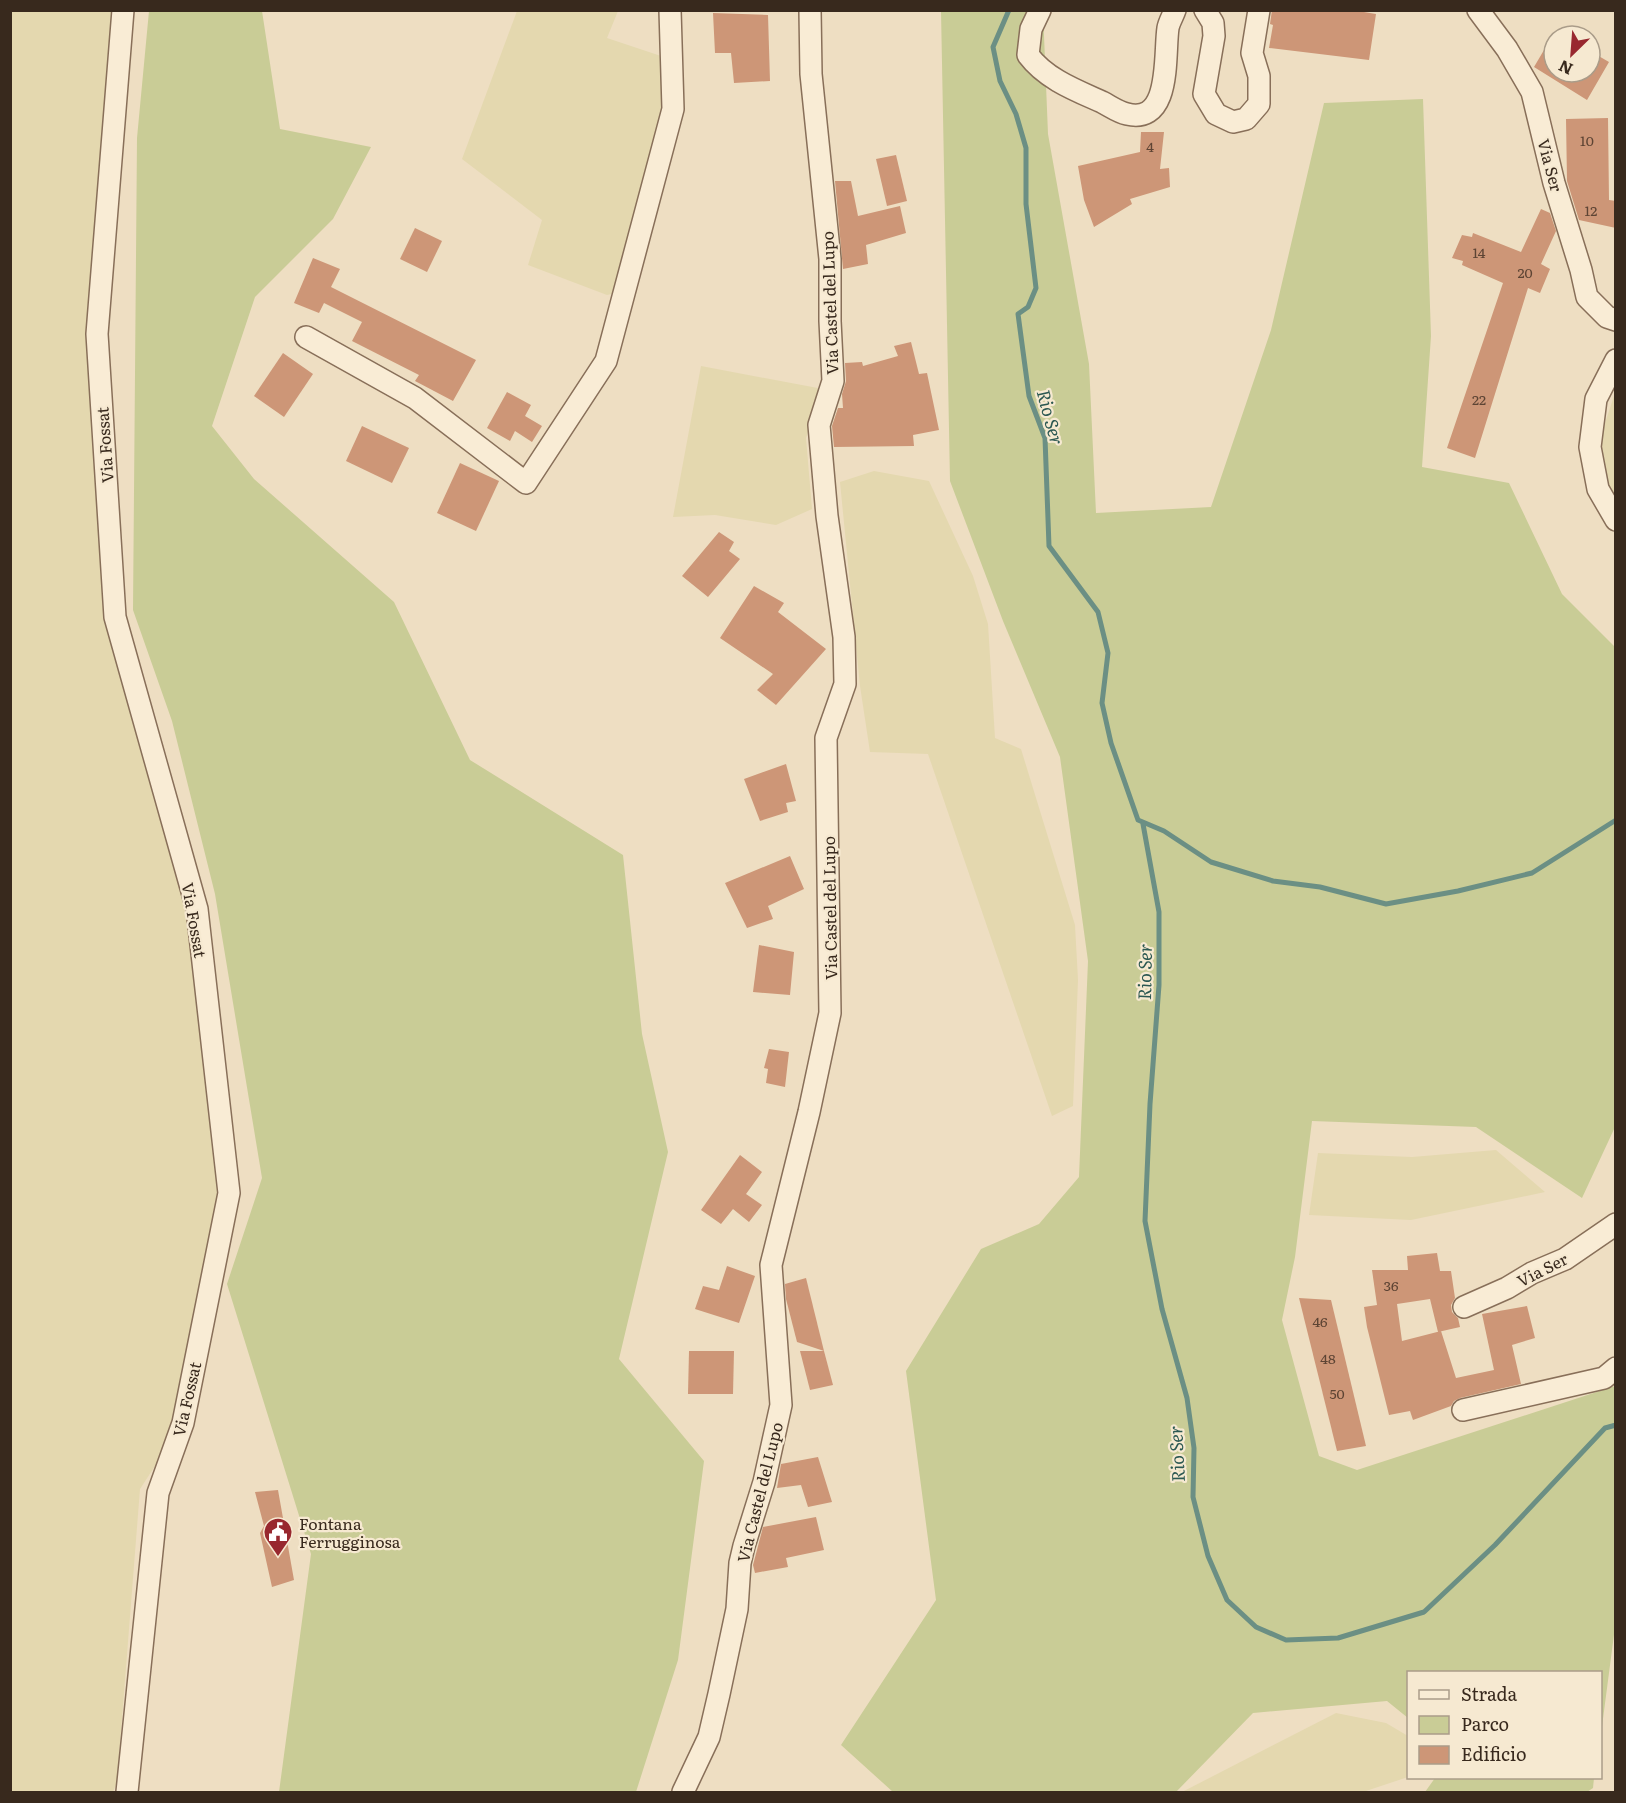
<svg xmlns="http://www.w3.org/2000/svg" width="1626" height="1803" viewBox="0 0 1626 1803" font-family="Literata,serif">
<style>
.farmland{fill:#e4d8af}
.green{fill:#c9cc96}
.lines{fill:none;stroke-linecap:round;stroke-linejoin:round}
.stream{stroke:#6b8f84;stroke-width:5}
.building{fill:#cd9677}
.minor-casing{stroke:#886f59;stroke-width:24}
.minor{stroke:#f9ecd5;stroke-width:21}
.labels{text-anchor:middle;dominant-baseline:central;stroke-width:4.5;stroke-linejoin:round;paint-order:stroke}
.number-label{font-size:14px;fill:#5d4434}
.street-label{font-size:16px;fill:#38291d;stroke:#f6e9d1}
.poi-label{font-size:16px;fill:#38291d;stroke:#f6e9d1;text-anchor:start}
.water-label{font-size:18px;font-style:italic;fill:#2c5852;stroke:#f6e9d1}
</style>
<rect width="100%" height="100%" fill="#eedec2"/>
<!-- farmland -->
<g class="farmland">
<polygon points="11,11 123,11 97,334 115,617 197,909 229,1193 183,1423 140,1489 117,1782 113,1792 11,1792"/>
<polygon points="517,11 618,11 607,38 661,56 667,115 620,292 607,295 528,265 542,220 462,159"/>
<polygon points="701,366 823,389 806,438 812,509 776,525 715,515 673,517"/>
<polygon points="1615,393 1615,499 1593,459"/>
<polygon points="874,471 929,481 973,576 988,624 995,738 1021,749 1075,925 1078,980 1073,1106 1052,1116 928,754 870,752 860,686 840,482"/>
<polygon points="1496,1150 1545,1192 1411,1220 1309,1215 1318,1153 1412,1157"/>
<polygon points="1336,1713 1386,1723 1408,1736 1408,1777 1363,1792 1182,1792"/>
</g>
<!-- green -->
<g class="green">
<polygon points="149,11 262,11 280,129 371,147 333,219 255,297 212,426 254,479 394,602 470,760 623,855 642,1034 668,1152 619,1359 704,1461 678,1660 636,1792 279,1792 311,1554 227,1284 262,1178 215,894 172,721 133,610 137,138"/>
<polygon points="941,11 1043,11 1048,134 1089,364 1096,513 1211,507 1271,330 1324,103 1423,99 1431,336 1422,467 1509,483 1562,594 1615,647 1615,1127 1582,1198 1476,1127 1312,1121 1295,1257 1282,1320 1319,1456 1357,1470 1615,1386 1615,1627 1601,1734 1600,1672 1408,1672 1408,1718 1387,1701 1253,1713 1176,1792 893,1792 841,1745 936,1600 906,1371 981,1249 1039,1224 1079,1177 1088,961 1060,757 1003,621 950,481"/>
<polygon points="1435,1778 1594,1778 1593,1788 1587,1792 1425,1792"/>
</g>
<g class="lines">
<!-- stream -->
<g class="stream">
<polyline points="1009,10 993,47 1000,81 1016,114 1026,148 1026,204 1036,288 1028,307 1018,314 1029,396 1045,438 1049,546 1098,612 1108,653 1102,703 1111,743 1138,820 1164,831 1211,862 1273,881 1320,887 1386,904 1458,891 1532,873 1616,820"/>
<polyline points="1143,824 1159,912 1159,985 1150,1104 1145,1221 1162,1309 1187,1398 1194,1448 1193,1497 1208,1556 1227,1600 1256,1627 1286,1640 1338,1638 1424,1612 1495,1545 1605,1428 1616,1425"/>
</g>
</g>
<!-- building -->
<g class="building">
<polygon points="1272,10 1352,10 1376,14 1369,60 1269,48 1273,25 1270,24"/>
<polygon points="713,13 768,15 770,81 734,83 731,53 715,53"/>
<polygon points="1554,33 1554,72 1590,72 1590,51 1609,62 1587,100 1534,67"/>
<polygon points="1608,118 1609,200 1616,201 1616,228 1579,220 1567,181 1566,119"/>
<polygon points="1141,132 1164,132 1160,169 1169,168 1170,187 1130,199 1132,204 1094,227 1084,200 1078,166 1140,152"/>
<polygon points="896,155 907,201 887,206 876,159"/>
<polygon points="835,181 851,181 858,216 900,206 906,233 866,245 868,264 843,269"/>
<polygon points="1541,209 1550,213 1556,231 1541,264 1550,269 1540,293 1528,288 1475,458 1447,448 1503,283 1462,265 1463,261 1452,258 1462,235 1472,237 1473,233 1521,252"/>
<polygon points="415,228 442,241 427,272 400,259"/>
<polygon points="313,258 340,269 331,287 476,360 453,401 415,381 419,375 352,341 362,322 324,303 319,313 294,303"/>
<polygon points="911,342 919,374 927,373 939,430 913,435 914,446 834,447 832,426 838,408 843,408 842,394 846,381 845,363 862,362 863,366 898,356 894,346"/>
<polygon points="283,353 313,374 284,417 254,396"/>
<polygon points="507,392 531,405 525,416 542,426 532,442 515,431 510,441 487,428"/>
<polygon points="362,426 409,448 392,483 346,461"/>
<polygon points="460,463 499,481 476,531 437,513"/>
<polygon points="719,532 734,542 729,551 740,559 708,597 682,576"/>
<polygon points="754,586 784,603 778,612 826,649 776,705 757,690 773,674 720,638"/>
<polygon points="786,764 796,801 786,803 788,812 760,821 744,779"/>
<polygon points="790,856 804,889 768,906 773,919 747,928 725,883"/>
<polygon points="759,945 794,952 790,995 753,992"/>
<polygon points="769,1049 789,1052 785,1087 766,1083 768,1069 764,1068"/>
<polygon points="740,1155 762,1172 746,1194 762,1205 749,1222 733,1209 721,1224 701,1210"/>
<polygon points="1437,1253 1440,1271 1451,1271 1455,1298 1451,1305 1452,1312 1458,1318 1460,1327 1438,1332 1430,1299 1397,1304 1402,1341 1441,1331 1456,1378 1494,1370 1482,1314 1527,1306 1535,1338 1512,1345 1521,1384 1460,1398 1454,1401 1451,1406 1413,1420 1410,1411 1389,1415 1367,1327 1364,1307 1377,1305 1372,1270 1408,1270 1407,1256"/>
<polygon points="727,1266 755,1276 739,1323 695,1309 703,1286 719,1290"/>
<polygon points="806,1278 824,1351 797,1342 786,1299 785,1284"/>
<polygon points="1299,1298 1331,1300 1366,1446 1337,1451"/>
<polygon points="689,1351 734,1351 733,1394 688,1394"/>
<polygon points="800,1351 824,1351 833,1385 810,1390"/>
<polygon points="818,1457 832,1502 808,1507 801,1485 777,1488 781,1464"/>
<polygon points="278,1490 294,1580 272,1587 260,1533 264,1526 255,1492"/>
<polygon points="816,1517 824,1550 786,1558 788,1567 755,1573 753,1565 763,1527"/>
</g>
<g class="lines">
<!-- minor casing -->
<g class="minor-casing">
<g id="minor">
<polyline points="123,10 97,334 115,617 197,909 229,1193 183,1423 158,1493 127,1792"/>
<path d="M 1040,10 L 1031,29 L 1028,55 C 1046,79 1075,90 1102,102 C 1110,106 1118,112 1127,114 C 1172,125 1164,54 1168,28 C 1169,22 1173,16 1175,10"/>
<polyline points="1205,10 1213,23 1214,36 1204,94 1216,114 1233,122 1246,119 1259,104 1259,76 1252,53 1259,10"/>
<polyline points="1478,10 1507,49 1532,92 1554,183 1581,270 1587,297 1607,317 1616,320"/>
<polyline points="306,337 415,398 526,483 606,361 673,109 670,10"/>
<polyline points="1616,360 1596,399 1590,447 1598,489 1616,520"/>
<polyline points="1464,1307 1507,1288 1532,1273 1565,1259 1616,1224"/>
<polyline points="1463,1410 1604,1378 1616,1368"/>
<polyline points="683,1792 709,1737 719,1694 737,1609 740,1563 744,1546 764,1482 781,1405 771,1265 809,1112 830,1013 826,738 845,684 844,637 827,516 819,425 833,381 830,321 830,259 811,74 810,10"/>
</g>
</g>
<!-- minor -->
<use href="#minor" class="minor"/>
</g>
<!-- icons -->
<defs>
<g id="civic-pin" transform="scale(1.5)"><path d="M0 17L-7.5 6A9.5 9.5 0 1 1 7.5 6Z" fill="#98282f" stroke="#f6e9d1"/><path d="M-.6-6.5H3V-4.5H.6V-3L4-1V1h2V6H-6V1h2V-1L-.6-3ZM-1.2 2.5V6h2.4V2.5Z" fill="#fff"/></g>
</defs>
<g fill-rule="evenodd">
<use href="#civic-pin" x="278" y="1532"/>
</g>
<g class="labels">
<!-- number labels -->
<g class="number-label">
<text x="1587" y="140">10</text>
<text x="1150" y="146">4</text>
<text x="1591" y="210">12</text>
<text x="1479" y="252">14</text>
<text x="1525" y="272">20</text>
<text x="1479" y="399">22</text>
<text x="1391" y="1285">36</text>
<text x="1320" y="1321">46</text>
<text x="1328" y="1358">48</text>
<text x="1337" y="1393">50</text>
</g>
<!-- street labels -->
<g class="street-label">
<text transform="translate(1551 165) rotate(75)">Via Ser</text>
<text transform="translate(829 303) rotate(-92)">Via Castel del Lupo</text>
<text transform="translate(104 445) rotate(-94)">Via Fossat</text>
<text transform="translate(829 908) rotate(-91)">Via Castel del Lupo</text>
<text transform="translate(195 920) rotate(80)">Via Fossat</text>
<text transform="translate(1542 1269) rotate(-27)">Via Ser</text>
<text transform="translate(186 1399) rotate(-77)">Via Fossat</text>
<text transform="translate(759 1492) rotate(-76)">Via Castel del Lupo</text>
</g>
<!-- poi labels -->
<g class="poi-label">
<text x="299" y="1523">Fontana<tspan x="299" dy="18">Ferrugginosa</tspan></text>
</g>
<!-- water labels -->
<g class="water-label">
<text transform="translate(1051 417) rotate(75)">Rio Ser</text>
<text transform="translate(1144 972) rotate(-89)">Rio Ser</text>
<text transform="translate(1176 1454) rotate(-93)">Rio Ser</text>
</g>
</g>
<!-- border -->
<rect width="1626" height="1803" fill="none" stroke="#38291d" stroke-width="24"/>
<!-- legend -->
<rect x="1407" y="1671" width="195" height="108" fill="#f6e9d1" stroke="#aa9c89" stroke-width="1.5"/>
<rect x="1419" y="1690" width="30" height="9" fill="#f9ecd5" stroke="#aa9c89" stroke-width="1.5"/>
<text x="1461" y="1701" font-size="18" fill="#38291d">Strada</text>
<rect x="1419" y="1716" width="30" height="18" fill="#c9cc96" stroke="#aa9c89" stroke-width="1.5"/>
<text x="1461" y="1731" font-size="18" fill="#38291d">Parco</text>
<rect x="1419" y="1746" width="30" height="18" fill="#cd9677" stroke="#aa9c89" stroke-width="1.5"/>
<text x="1461" y="1761" font-size="18" fill="#38291d">Edificio</text>
<!-- north arrow -->
<g transform="translate(1572 54) rotate(205)"><circle r="28" fill="#f6e9d1" stroke="#aa9c89" stroke-width="1.5"/>
<path d="M0-4.5L10 22L0 15L-10 22Z" fill="#98282f"/>
<text y="-9" font-size="16" font-weight="bold" text-anchor="middle" fill="#38291d">N</text>
</g>
</svg>
